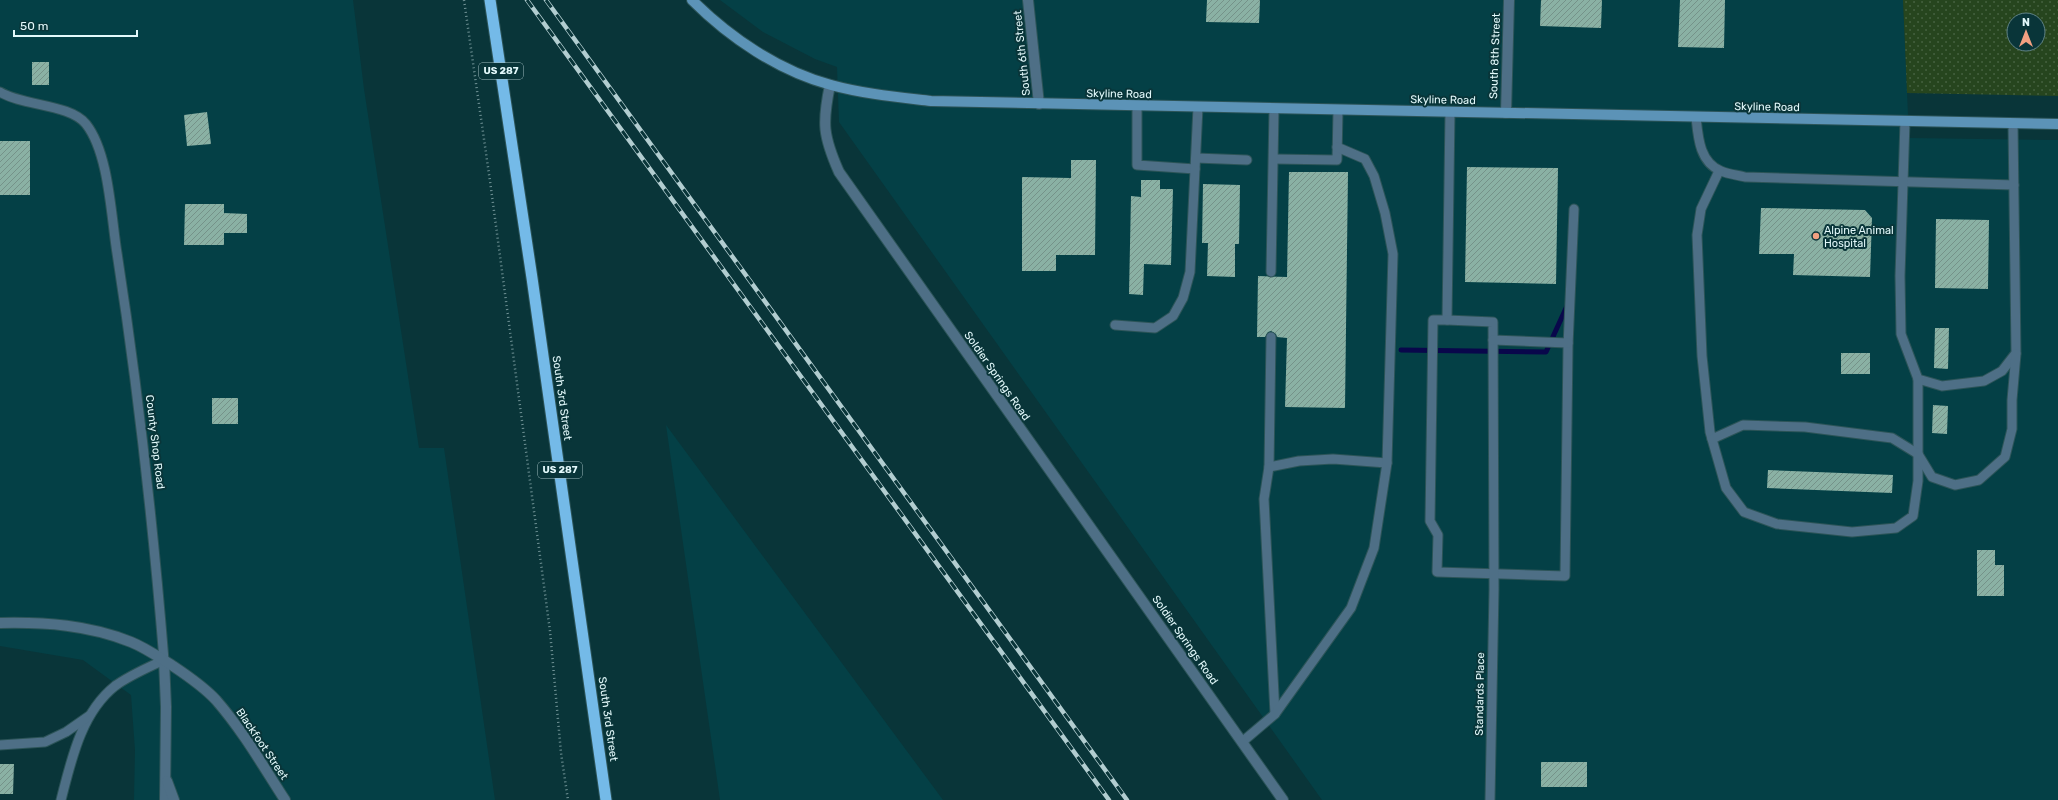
<svg xmlns="http://www.w3.org/2000/svg" width="2058" height="800" viewBox="0 0 2058 800" font-family="Rubik,sans-serif">
<style>
.built{fill:#044046}
.grass{fill:url(#grass-dots);fill-rule:evenodd}
.lines{fill:none;stroke-linecap:round;stroke-linejoin:round}
.stream{stroke:#09074b;stroke-width:5}
.building{fill:url(#building-hatch)}
.service-casing{stroke:#2c5458;stroke-width:11}
.minor-casing{stroke:#2c5458;stroke-width:12}
.tertiary-casing{stroke:#2c5458;stroke-width:12}
.secondary-casing{stroke:#2c5458;stroke-width:12}
.trunk-casing{stroke:#2c5458;stroke-width:13}
.path{stroke:#709295;stroke-width:2.5;stroke-dasharray:1 3;stroke-linecap:butt}
.service{stroke:#4e6f86;stroke-width:9}
.minor{stroke:#4e6f86;stroke-width:10}
.tertiary{stroke:#4e6f86;stroke-width:10}
.secondary{stroke:#5c93b7;stroke-width:10}
.trunk{stroke:#74bae8;stroke-width:11}
.rail-casing{stroke:#b2cdd0;stroke-width:4.5}
.rail{stroke:#093539;stroke-width:3;stroke-dasharray:9;stroke-linecap:butt}
.poi-dot{fill:#f2a081;stroke:#093539;stroke-width:1.5}
.labels{text-anchor:middle;dominant-baseline:central;stroke-width:4;stroke-linejoin:round;paint-order:stroke}
.shield{fill:#093539;stroke:#a2bec1;stroke-width:1}
.shield-label{font-size:10px;font-weight:bold;fill:#e3f9fb}
.street-label{font-size:11px;fill:#e3f9fb;stroke:#093539}
.poi-label{font-size:11px;fill:#e3f9fb;stroke:#093539;text-anchor:start}
</style>
<defs>
<pattern id="grass-dots" width="8" height="8" patternUnits="userSpaceOnUse"><rect width="8" height="8" fill="#26451e"/><path d="M2 2h.1M6 6h.1" fill="none" stroke="#456140" stroke-width="1.8" stroke-linecap="round"/></pattern>
<pattern id="building-hatch" width="6" height="6" patternUnits="userSpaceOnUse"><rect width="6" height="6" fill="#8ab1a4"/><path d="M-1 1l2-2M0 6l6-6M5 7l2-2" fill="none" stroke="#759289"/></pattern>
</defs>
<rect width="100%" height="100%" fill="#093539"/>
<!-- built -->
<g class="built">
<polygon points="0,0 353,0 364,89 419,448 444,448 495,800 134,800 135,750 131,695 83,660 0,646"/>
<polygon points="720,0 1903,0 1909,138 2058,140 2058,800 1322,800 839,122 837,67 815,59 763,32"/>
<polygon points="666,425 943,800 720,800"/>
</g>
<!-- grass -->
<path class="grass" d="M 1903,0 L 2058,0 L 2058,96 L 1907,93 ZM 2014,20 L 2038,20 L 2038,44 L 2014,44 Z"/>
<g class="lines">
<!-- stream -->
<polyline class="stream" points="1401,350 1546,352 1567,306"/>
</g>
<!-- building -->
<g class="building">
<polygon points="1207,0 1260,0 1259,23 1206,22"/>
<polygon points="1541,0 1602,0 1601,28 1540,26"/>
<polygon points="1680,0 1725,0 1724,48 1678,47"/>
<rect x="32" y="62" width="17" height="23"/>
<polygon points="207,112 211,144 187,146 184,115"/>
<rect x="0" y="141" width="30" height="54"/>
<polygon points="1071,160 1096,160 1095,255 1056,255 1056,271 1022,271 1022,177 1071,178"/>
<polygon points="1467,167 1558,168 1556,284 1465,282"/>
<polygon points="1289,172 1348,172 1345,408 1285,407 1287,338 1277,337 1276,334 1271,331 1268,332 1265,337 1257,337 1258,276 1287,277"/>
<polygon points="1141,180 1160,180 1160,189 1173,189 1171,265 1144,264 1143,295 1129,294 1131,196 1141,197"/>
<polygon points="1203,184 1240,185 1239,244 1235,244 1235,277 1207,276 1208,243 1202,243"/>
<polygon points="185,204 224,204 224,213 247,214 247,233 224,233 224,245 184,245"/>
<polygon points="1761,208 1865,210 1872,218 1870,277 1793,275 1794,254 1759,254"/>
<polygon points="1936,219 1989,220 1988,289 1935,288"/>
<polygon points="1935,328 1949,328 1948,369 1934,368"/>
<rect x="1841" y="353" width="29" height="21"/>
<rect x="212" y="398" width="26" height="26"/>
<polygon points="1933,405 1948,406 1947,434 1932,433"/>
<polygon points="1768,470 1893,475 1892,493 1767,488"/>
<polygon points="1977,550 1995,550 1995,565 2004,565 2004,596 1977,596"/>
<rect x="1541" y="762" width="46" height="25"/>
<polygon points="0,764 14,764 13,794 0,794"/>
</g>
<g class="lines">
<!-- service casing -->
<g class="service-casing">
<g id="service">
<path d="M 0,92 C 23,106 70,104 86,124 C 109,153 111,216 117,253 C 138,388 153,524 164,660 C 147,668 130,675 115,686 C 81,713 71,761 61,800"/>
<polyline points="1137,106 1137,165 1195,169"/>
<polyline points="1450,112 1447,320 1433,320 1430,521 1438,535 1437,572 1565,576 1568,346 1574,209"/>
<path d="M 1696,117 C 1698,136 1699,162 1721,171 C 1728,174 1737,175 1745,177 L 2014,185"/>
<polyline points="1905,121 1900,276 1901,334 1918,379 1942,386 1984,381 2002,371 2016,353 2013,124"/>
<polyline points="1196,158 1247,160"/>
<polyline points="1274,159 1337,160 1338,110"/>
<polyline points="1719,171 1701,209 1697,235 1702,356 1710,432 1726,488 1744,512 1777,524 1852,532 1896,528 1913,516 1918,481 1918,379"/>
<polyline points="1271,272 1274,109"/>
<polyline points="1447,320 1493,322 1494,589 1490,800"/>
<polyline points="1115,325 1155,328 1173,316 1183,298 1190,272 1198,107"/>
<polyline points="1493,340 1568,343"/>
<polyline points="1712,439 1743,425 1805,427 1892,438 1918,454 1932,477 1955,485 1979,480 2005,457 2012,429 2012,400 2016,354"/>
<polyline points="1269,467 1271,337"/>
<polyline points="1275,714 1264,499 1269,467 1299,461 1333,459 1387,463"/>
<polyline points="1242,742 1275,714 1351,608 1374,548 1387,463 1393,254 1385,213 1374,176 1365,159 1337,147"/>
<polyline points="0,745 45,742 66,732 89,716"/>
</g>
</g>
<!-- minor casing -->
<g class="minor-casing">
<g id="minor">
<polyline points="1028,0 1039,104"/>
<polyline points="1506,113 1509,0"/>
<polyline points="164,660 166,707 165,800"/>
<polyline points="167,781 174,800"/>
</g>
</g>
<!-- tertiary casing -->
<g class="tertiary-casing">
<g id="tertiary">
<path d="M 830,85 C 822,123 823,136 839,172 L 1283,800"/>
<path d="M 0,623 C 45,622 89,625 131,642 C 146,648 160,658 173,666 C 188,676 204,687 216,700 C 243,731 263,766 285,800"/>
</g>
</g>
<!-- secondary casing -->
<g class="secondary-casing">
<path id="secondary" d="M 692,0 C 730,38 779,71 831,85 C 864,94 897,97 931,101 L 2058,124"/>
</g>
<!-- trunk casing -->
<g class="trunk-casing">
<polyline id="trunk" points="490,0 532,278 606,800"/>
</g>
<!-- path -->
<polyline class="path" points="464,0 490,181 550,631 561,753 568,800"/>
<!-- service -->
<use href="#service" class="service"/>
<!-- minor -->
<use href="#minor" class="minor"/>
<!-- tertiary -->
<use href="#tertiary" class="tertiary"/>
<!-- secondary -->
<use href="#secondary" class="secondary"/>
<!-- trunk -->
<use href="#trunk" class="trunk"/>
<!-- rail casing -->
<g class="rail-casing">
<g id="rail">
<polyline points="527,0 1109,800"/>
<polyline points="546,0 1127,800"/>
</g>
</g>
<!-- rail -->
<use href="#rail" class="rail"/>
</g>
<!-- markers -->
<circle class="poi-dot" cx="1816" cy="236" r="4"/>
<g class="labels">
<!-- shield labels -->
<g class="shield">
<rect x="479" y="63" width="44" height="16" rx="3"/>
<rect x="538" y="462" width="44" height="16" rx="3"/>
</g>
<g class="shield-label">
<text x="501" y="71">US 287</text>
<text x="560" y="470">US 287</text>
</g>
<!-- street labels -->
<g class="street-label">
<text transform="translate(1022 53) rotate(-96)">South 6th Street</text>
<text transform="translate(1495 56) rotate(-88)">South 8th Street</text>
<text transform="translate(1119 94) rotate(1)">Skyline Road</text>
<text transform="translate(1443 100) rotate(1)">Skyline Road</text>
<text transform="translate(1767 107) rotate(1)">Skyline Road</text>
<text transform="translate(997 376) rotate(55)">Soldier Springs Road</text>
<text transform="translate(562 398) rotate(82)">South 3rd Street</text>
<text transform="translate(155 442) rotate(83)">County Shop Road</text>
<text transform="translate(1185 640) rotate(55)">Soldier Springs Road</text>
<text transform="translate(1480 694) rotate(-89)">Standards Place</text>
<text transform="translate(608 719) rotate(82)">South 3rd Street</text>
<text transform="translate(262 744) rotate(56)">Blackfoot Street</text>
</g>
<!-- poi labels -->
<g class="poi-label">
<text x="1824" y="230">Alpine Animal<tspan x="1824" dy="13">Hospital</tspan></text>
</g>
</g>
<!-- north arrow -->
<g transform="translate(2026 32)"><circle r="19" fill="#093539" stroke="#608387"/>
<path d="M0-3L7 15L0 10L-7 15Z" fill="#f2a081"/>
<text y="-6" font-size="11" font-weight="bold" text-anchor="middle" fill="#e3f9fb">N</text>
</g>
<!-- scale -->
<path d="M14 30v6h123v-6" fill="none" stroke="#e3f9fb" stroke-width="2"/>
<text x="20" y="30" font-size="12" fill="#e3f9fb" stroke="#093539" stroke-width="3" paint-order="stroke">50 m</text>
</svg>
